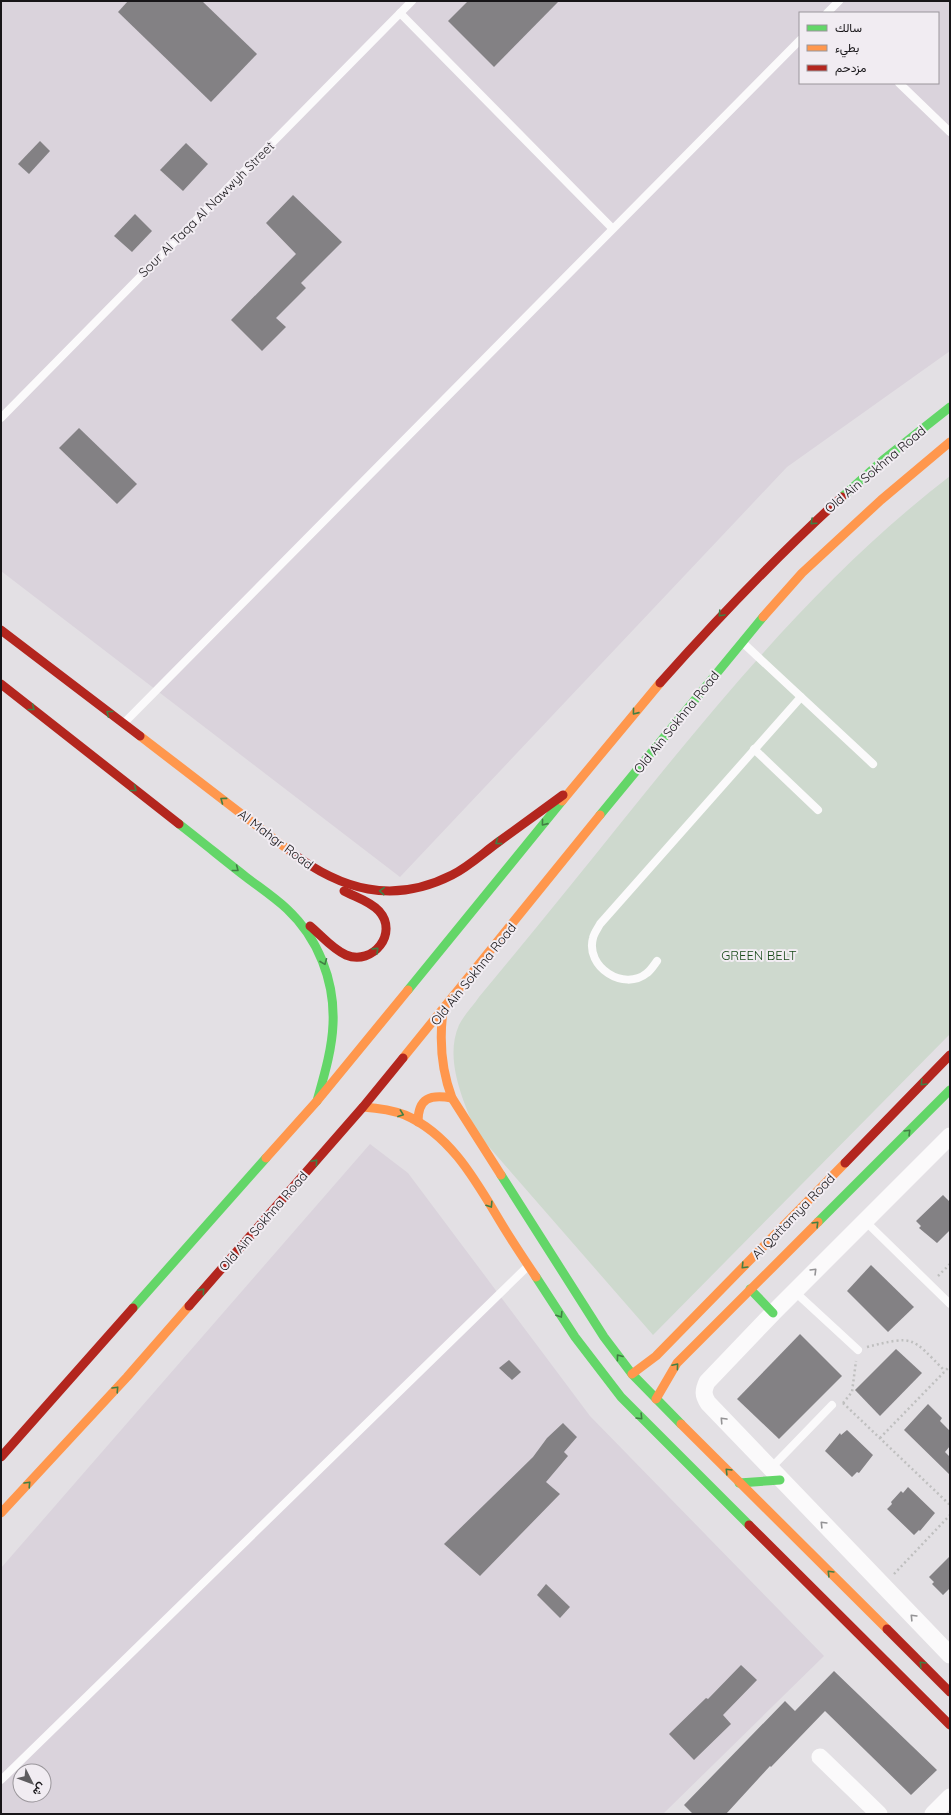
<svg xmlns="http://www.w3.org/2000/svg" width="951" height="1815" viewBox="0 0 951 1815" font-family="Quicksand,Vazirmatn,sans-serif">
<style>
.built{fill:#dad3dc;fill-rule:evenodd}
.green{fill:#ced9ce}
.building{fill:#838184}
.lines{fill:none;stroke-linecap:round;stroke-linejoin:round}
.path{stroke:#bfbfbf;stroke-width:2.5;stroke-dasharray:2 3;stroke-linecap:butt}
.lane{stroke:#fbfafb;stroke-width:8}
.street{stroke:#fbfafb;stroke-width:17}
.fast{stroke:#63d668;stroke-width:9}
.slow{stroke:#ff974d;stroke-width:9}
.jam{stroke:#b3261e;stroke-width:9}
.oneway{stroke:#417f44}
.oneway2{stroke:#949395}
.labels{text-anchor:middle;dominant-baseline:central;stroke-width:4;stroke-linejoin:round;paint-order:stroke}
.street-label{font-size:13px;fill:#171518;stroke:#f1ecf2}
.park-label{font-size:13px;fill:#1a4b1b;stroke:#f1ecf2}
</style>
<rect width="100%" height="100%" fill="#e3e0e4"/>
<!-- built -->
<g class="built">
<path d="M 1,1 L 950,1 L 950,351 L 787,467 L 400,877 L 1,571 ZM 800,13 L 938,13 L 938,83 L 800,83 Z"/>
<path d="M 370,1144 L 408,1173 L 590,1416 L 824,1656 L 663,1814 L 1,1814 L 1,1568 ZM 20,1771 L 44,1771 L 44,1795 L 20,1795 Z"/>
</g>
<!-- green -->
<path class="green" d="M 950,476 L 950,1034 L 653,1335 L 476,1132 C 463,1100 444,1059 459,1025 C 464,1015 473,1006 479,997 C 528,938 576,879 624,819 C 723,696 824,573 950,476 Z"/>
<!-- building -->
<g class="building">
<polygon points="128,1 202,1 257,54 211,102 118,12"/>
<polygon points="468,1 559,1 494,67 448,21"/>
<polygon points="40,141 50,151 29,174 18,164"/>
<polygon points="186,143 208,164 183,191 160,170"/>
<polygon points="293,195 342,242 301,283 306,288 276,318 286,327 262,351 231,320 296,254 266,223"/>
<polygon points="135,214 152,231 132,252 114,236"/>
<polygon points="79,428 137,484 117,504 59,448"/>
<polygon points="943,1195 950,1202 950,1230 937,1243 919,1228 921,1226 916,1221"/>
<polygon points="871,1265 914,1307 888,1332 847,1291"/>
<polygon points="800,1334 842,1376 779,1439 737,1399"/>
<polygon points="896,1349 922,1373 880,1416 855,1390"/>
<polygon points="509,1360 521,1372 512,1380 499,1368"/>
<polygon points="928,1404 942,1418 940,1421 950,1431 950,1446 945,1452 950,1457 950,1475 904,1430"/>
<polygon points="563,1423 577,1437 564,1452 568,1456 546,1482 560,1494 480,1576 444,1544 533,1457 547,1438"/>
<polygon points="847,1430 873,1455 859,1473 857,1472 852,1477 825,1451 840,1433 841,1435"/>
<polygon points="908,1487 935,1513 920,1531 919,1530 914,1535 887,1509 892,1504 891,1502 901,1491 903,1493"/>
<polygon points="950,1556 950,1588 943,1595 932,1584 934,1582 929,1577"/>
<polygon points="546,1584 570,1607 560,1618 537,1595"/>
<polygon points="741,1665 757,1680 723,1715 731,1724 694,1760 669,1734 706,1698 708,1699"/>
<polygon points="834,1671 937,1770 911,1795 825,1711 771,1767 770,1766 726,1814 693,1814 684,1805 785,1701 795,1711"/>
</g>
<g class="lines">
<!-- path -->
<g class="path">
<polyline points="938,1276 950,1264"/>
<path d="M 867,1347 C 915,1335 911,1337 945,1371"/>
<polyline points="843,1403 950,1505"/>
<polyline points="843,1403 852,1392 856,1361"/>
<polyline points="880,1438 950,1366"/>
<polyline points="894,1574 950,1515"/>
</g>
<!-- lane -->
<g class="lane">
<polyline points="400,13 612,228"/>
<polyline points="827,13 839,1"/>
<polyline points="899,83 950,132"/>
<polyline points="1,418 412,1"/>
<polyline points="742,642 873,764"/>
<polyline points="124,723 800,40"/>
<polyline points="754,749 818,810"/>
<path d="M 657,961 C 654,965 651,970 647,973 C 624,992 585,967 593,938 C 594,933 598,928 600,924 L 801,697"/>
<polyline points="865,1221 950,1304"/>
<polyline points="794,1291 858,1350"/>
<polyline points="770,1469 832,1405"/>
<polyline points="1,1780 528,1266"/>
</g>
<!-- street -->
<g class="street">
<path d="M 950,1136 L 773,1313 L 707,1382 C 703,1391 703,1395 708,1403 L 950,1655"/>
<polyline points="820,1757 879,1814"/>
<polyline points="933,1814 950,1797"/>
</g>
<!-- fast -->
<g class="fast">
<polyline points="842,497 883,460 950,407"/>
<polyline points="600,815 763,617"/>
<path d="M 179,824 C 201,841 223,859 246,877 C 259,887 274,897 287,909 C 318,938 335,981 333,1024 C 332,1050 324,1076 317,1101"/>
<polyline points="408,990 562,801"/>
<polyline points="501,1175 604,1337 632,1374 681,1424"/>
<polyline points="818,1222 950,1090"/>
<polyline points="536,1277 575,1337 621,1397 749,1525"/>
<polyline points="750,1289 773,1313"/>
<polyline points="133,1308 266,1158"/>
<polyline points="739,1483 780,1480"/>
</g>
<!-- slow -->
<g class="slow">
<polyline points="763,617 802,573 881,500 950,442"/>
<polyline points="140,736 291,852"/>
<polyline points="562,801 660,683"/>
<path d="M 443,1011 C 439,1042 441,1069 452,1098 L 501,1175"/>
<polyline points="403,1058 600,815"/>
<path d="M 363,1107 C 377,1108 392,1110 405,1115 C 454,1136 480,1189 506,1231 C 516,1247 526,1262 536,1277"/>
<path d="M 418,1122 C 418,1098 430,1094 452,1098"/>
<polyline points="266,1158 317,1101 408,990"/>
<polyline points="632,1374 656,1356 845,1163"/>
<polyline points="656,1399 677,1363 818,1222"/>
<polyline points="681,1424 887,1629"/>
<polyline points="1,1513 127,1377 189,1306"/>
</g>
<!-- jam -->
<g class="jam">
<polyline points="1,630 140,736"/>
<path d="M 660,683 C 718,618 777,556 842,497"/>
<polyline points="1,684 179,824"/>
<path d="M 291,852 C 341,890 393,905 452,875 C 468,867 482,854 497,843 C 519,827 541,811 563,795"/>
<path d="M 310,926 C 321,935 332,949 346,955 C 373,966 399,933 379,911 C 370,901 355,897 344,891"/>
<polyline points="845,1163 950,1055"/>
<polyline points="189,1306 363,1107 403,1058"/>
<polyline points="1,1457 133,1308"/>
<polyline points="749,1525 950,1725"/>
<polyline points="887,1629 950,1692"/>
</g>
</g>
<!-- one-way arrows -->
<defs><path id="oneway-chevron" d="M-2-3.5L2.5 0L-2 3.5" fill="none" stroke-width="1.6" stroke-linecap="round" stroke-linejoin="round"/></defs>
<g class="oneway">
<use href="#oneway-chevron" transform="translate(813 522) rotate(138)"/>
<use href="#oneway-chevron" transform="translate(721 614) rotate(133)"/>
<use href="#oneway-chevron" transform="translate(32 708) rotate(38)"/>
<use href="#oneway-chevron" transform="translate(635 712) rotate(129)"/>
<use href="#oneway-chevron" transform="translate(109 713) rotate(-142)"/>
<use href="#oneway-chevron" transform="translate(134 789) rotate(38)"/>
<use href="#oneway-chevron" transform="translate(223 800) rotate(-143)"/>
<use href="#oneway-chevron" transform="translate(544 823) rotate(129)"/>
<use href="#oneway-chevron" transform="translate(498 842) rotate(144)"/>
<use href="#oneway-chevron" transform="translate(236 869) rotate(38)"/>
<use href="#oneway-chevron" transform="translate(382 891) rotate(-176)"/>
<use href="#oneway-chevron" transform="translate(376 950) rotate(-44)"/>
<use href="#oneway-chevron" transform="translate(324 962) rotate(68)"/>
<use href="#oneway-chevron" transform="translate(923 1083) rotate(134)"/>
<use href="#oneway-chevron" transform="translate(401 1114) rotate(20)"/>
<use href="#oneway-chevron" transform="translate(908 1132) rotate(-45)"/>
<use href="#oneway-chevron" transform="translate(315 1162) rotate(-49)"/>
<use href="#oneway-chevron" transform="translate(490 1205) rotate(57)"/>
<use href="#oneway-chevron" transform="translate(816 1224) rotate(-45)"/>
<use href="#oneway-chevron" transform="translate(744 1266) rotate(134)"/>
<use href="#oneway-chevron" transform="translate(202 1291) rotate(-49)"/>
<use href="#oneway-chevron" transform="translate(560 1315) rotate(58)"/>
<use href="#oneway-chevron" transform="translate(619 1357) rotate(-127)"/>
<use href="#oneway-chevron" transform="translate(676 1366) rotate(-50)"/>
<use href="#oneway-chevron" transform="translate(116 1389) rotate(-47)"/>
<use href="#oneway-chevron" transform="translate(640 1417) rotate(46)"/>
<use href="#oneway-chevron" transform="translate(728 1471) rotate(-135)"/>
<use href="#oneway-chevron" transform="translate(28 1484) rotate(-47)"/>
<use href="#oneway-chevron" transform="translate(830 1573) rotate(-135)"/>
<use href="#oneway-chevron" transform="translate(922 1664) rotate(-135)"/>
</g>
<g class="oneway2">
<use href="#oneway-chevron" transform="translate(814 1271) rotate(-45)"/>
<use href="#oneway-chevron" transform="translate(723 1420) rotate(-133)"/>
<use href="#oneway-chevron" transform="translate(823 1524) rotate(-134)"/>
<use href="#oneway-chevron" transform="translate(913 1617) rotate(-134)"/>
</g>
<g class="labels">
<!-- street labels -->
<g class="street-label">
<text transform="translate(206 209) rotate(-45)">Sour Al Taqa Al Nawwyh Street</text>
<text transform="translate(875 469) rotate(-40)">Old Ain Sokhna Road</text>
<text transform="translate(676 722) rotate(-51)">Old Ain Sokhna Road</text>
<text transform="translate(276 839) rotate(37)">Al Mahgr Road</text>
<text transform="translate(473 974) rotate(-51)">Old Ain Sokhna Road</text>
<text transform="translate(793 1216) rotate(-46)">Al Qattamya Road</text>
<text transform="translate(263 1221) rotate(-49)">Old Ain Sokhna Road</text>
</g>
<!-- park labels -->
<g class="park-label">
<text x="759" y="955">GREEN BELT</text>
</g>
</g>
<!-- border -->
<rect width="951" height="1815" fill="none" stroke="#171518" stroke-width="4"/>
<!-- legend -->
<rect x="799" y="12" width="140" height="72" fill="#f1ecf2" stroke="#9a969b"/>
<rect x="807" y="25" width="20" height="6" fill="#63d668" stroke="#9a969b"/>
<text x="835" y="32" font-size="12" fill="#171518">سالك</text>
<rect x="807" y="45" width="20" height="6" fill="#ff974d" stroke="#9a969b"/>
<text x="835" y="52" font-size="12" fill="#171518">بطيء</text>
<rect x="807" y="65" width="20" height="6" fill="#b3261e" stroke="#9a969b"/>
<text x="835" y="72" font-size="12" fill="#171518">مزدحم</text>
<!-- north arrow -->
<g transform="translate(32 1783) rotate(132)"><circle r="19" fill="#f1ecf2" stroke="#9a969b"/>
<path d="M0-3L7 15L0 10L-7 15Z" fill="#5e5c5f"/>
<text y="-6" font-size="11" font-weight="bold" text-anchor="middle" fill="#171518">ش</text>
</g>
</svg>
